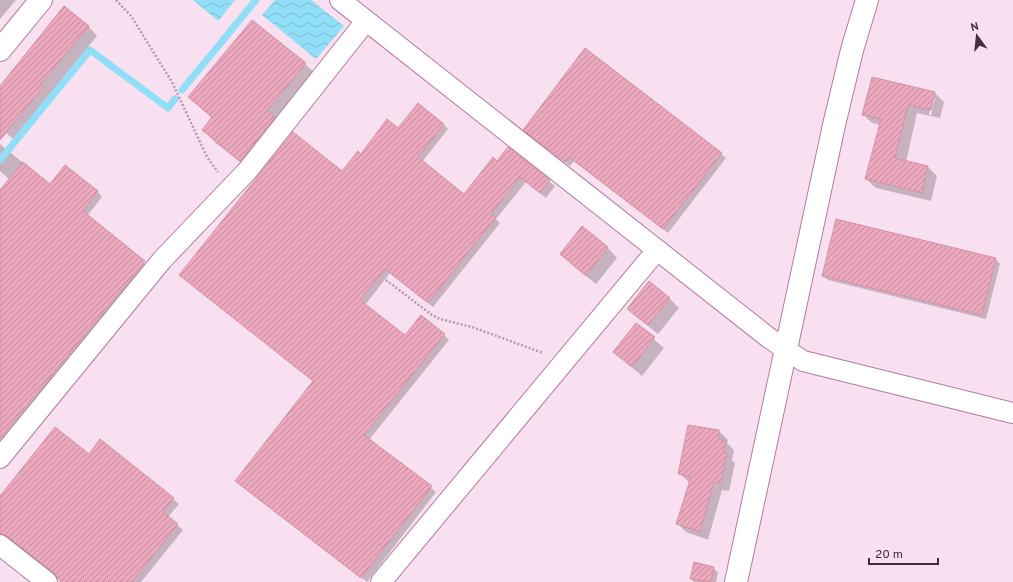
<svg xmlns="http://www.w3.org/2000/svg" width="1013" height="582" viewBox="0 0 1013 582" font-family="Overpass,sans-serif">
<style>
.water{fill:url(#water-waves)}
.shadow{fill:#0003;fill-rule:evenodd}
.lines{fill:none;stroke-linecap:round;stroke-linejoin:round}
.stream{stroke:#90dff7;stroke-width:7}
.building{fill:url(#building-hatch);stroke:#d592a7}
.street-casing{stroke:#b27ba1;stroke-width:22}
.secondary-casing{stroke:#b27ba1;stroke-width:24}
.path{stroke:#b39bab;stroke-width:2.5;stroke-dasharray:2 2;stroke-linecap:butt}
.street{stroke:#fff;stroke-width:20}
.secondary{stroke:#fff;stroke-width:22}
</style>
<defs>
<pattern id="water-waves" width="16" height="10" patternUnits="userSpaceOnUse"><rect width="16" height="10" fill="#90dff7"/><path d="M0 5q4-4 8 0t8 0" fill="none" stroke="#7dc0d5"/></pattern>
<pattern id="building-hatch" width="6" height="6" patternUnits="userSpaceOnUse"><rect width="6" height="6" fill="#eca8bd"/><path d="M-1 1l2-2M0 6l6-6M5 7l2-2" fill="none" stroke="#c1899b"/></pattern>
</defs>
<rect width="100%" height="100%" fill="#f9e0f0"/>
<!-- water -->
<g class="water">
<polygon points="193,0 235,0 218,21"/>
<polygon points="275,0 311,0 344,26 316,59 262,15"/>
</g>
<!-- shadow -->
<g class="shadow">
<polygon points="0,0 16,0 0,19"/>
<polygon points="252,21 305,64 320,78 255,174 217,144 203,130 212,118 189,97"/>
<polygon points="88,26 97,36 49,95 51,97 16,141 0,128 0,87"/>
<path d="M 872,78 L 935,93 L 944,102 L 940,118 L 917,113 L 906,162 L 928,167 L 937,176 L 931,201 L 876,188 L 866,179 L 880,125 L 872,123 L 863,114 ZM 933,98 L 935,98 L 931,115 L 929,115 Z"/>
<polygon points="443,124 448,129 422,162 465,195 498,162 509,149 555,186 546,198 526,182 496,219 500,223 433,307 390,273 365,305 405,337 444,335 449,340 369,440 436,492 367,582 236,481 314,381 343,172 361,155 398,130"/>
<polygon points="529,134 721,154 726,158 668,233 574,161 570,166"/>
<polygon points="0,144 50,185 65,166 98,192 102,197 87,216 149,267 0,448 0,192 10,180 0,171"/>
<polygon points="582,228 608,248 617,258 596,284 571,264 561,254"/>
<polygon points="996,259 1000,264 986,319 828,280 823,276"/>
<polygon points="669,298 679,308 658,334 638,318 628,309"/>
<polygon points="636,324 664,348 642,376 614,352"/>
<polygon points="689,426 719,431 728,440 727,443 734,450 732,460 735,463 729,491 722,490 708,540 686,532 677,523 690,483 680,474"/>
<polygon points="101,441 179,504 168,517 183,530 141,582 62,582 56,575 13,541 6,539 0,534 0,497 89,455"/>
<polygon points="713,568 718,572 716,582 694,582 691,579"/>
</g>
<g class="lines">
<!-- stream -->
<g class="stream">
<polyline points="182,90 256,0"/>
<polyline points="0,160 90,50 168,108 175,99"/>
</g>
</g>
<!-- building -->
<g class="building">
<polygon points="64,6 89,26 40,85 43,87 0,140 0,86"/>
<polygon points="252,20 306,63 267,111 275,117 240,161 202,130 212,117 188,97"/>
<polygon points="585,48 722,153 663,229 569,157 565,162 523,130"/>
<polygon points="872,77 935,92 931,110 908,105 895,158 928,166 922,193 865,179 881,119 862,115"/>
<polygon points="418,103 444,124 418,157 464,194 493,157 497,161 508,147 550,180 540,193 520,177 491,214 496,217 428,303 385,269 360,300 405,335 421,315 445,334 364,435 432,486 361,578 235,481 313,381 179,275 293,132 342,171 358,151 361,154 387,119 398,128"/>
<polygon points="23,162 50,184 65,165 98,191 83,211 145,261 0,438 0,190"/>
<polygon points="836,219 996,258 982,315 822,276"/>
<polygon points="582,226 608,247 586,276 560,254"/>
<polygon points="649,281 670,298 648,325 627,309"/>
<polygon points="636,323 655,337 632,367 613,352"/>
<polygon points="688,425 719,430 718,439 726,441 724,452 727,453 721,483 714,482 700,532 676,524 691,477 678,474"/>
<polygon points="55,427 89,454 100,439 174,498 163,512 178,524 132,582 61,582 54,573 7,536 0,534 0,496"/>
<polygon points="694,562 714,567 711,582 690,579"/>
</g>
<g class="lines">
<!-- street casing -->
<g class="street-casing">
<g id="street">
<polyline points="340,0 769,338 803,361 1013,413"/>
<polyline points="0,458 162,260 248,170 366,21"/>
<polyline points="0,545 47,582"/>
<polyline points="381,582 657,250"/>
</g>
</g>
<!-- secondary casing -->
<g class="secondary-casing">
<g id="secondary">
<polyline points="0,50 41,0"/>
<polyline points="736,582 834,125 852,50 867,0"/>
</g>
</g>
<!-- path -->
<g class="path">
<polyline points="116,0 131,16 172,82 207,157 218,172"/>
<polyline points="386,280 432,315 440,319 472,327 543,353"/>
</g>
<!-- street -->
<use href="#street" class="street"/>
<!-- secondary -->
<use href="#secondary" class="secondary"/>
</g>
<!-- north arrow -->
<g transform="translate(977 36) rotate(345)" stroke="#f9e0f0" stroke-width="3" paint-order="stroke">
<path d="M0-3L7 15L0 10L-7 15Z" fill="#442d3d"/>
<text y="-6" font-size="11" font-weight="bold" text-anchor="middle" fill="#442d3d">N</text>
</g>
<!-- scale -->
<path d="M869 558v6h69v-6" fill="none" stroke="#442d3d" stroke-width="2"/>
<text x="875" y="558" font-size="12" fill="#442d3d" stroke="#f9e0f0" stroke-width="3" paint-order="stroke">20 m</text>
</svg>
